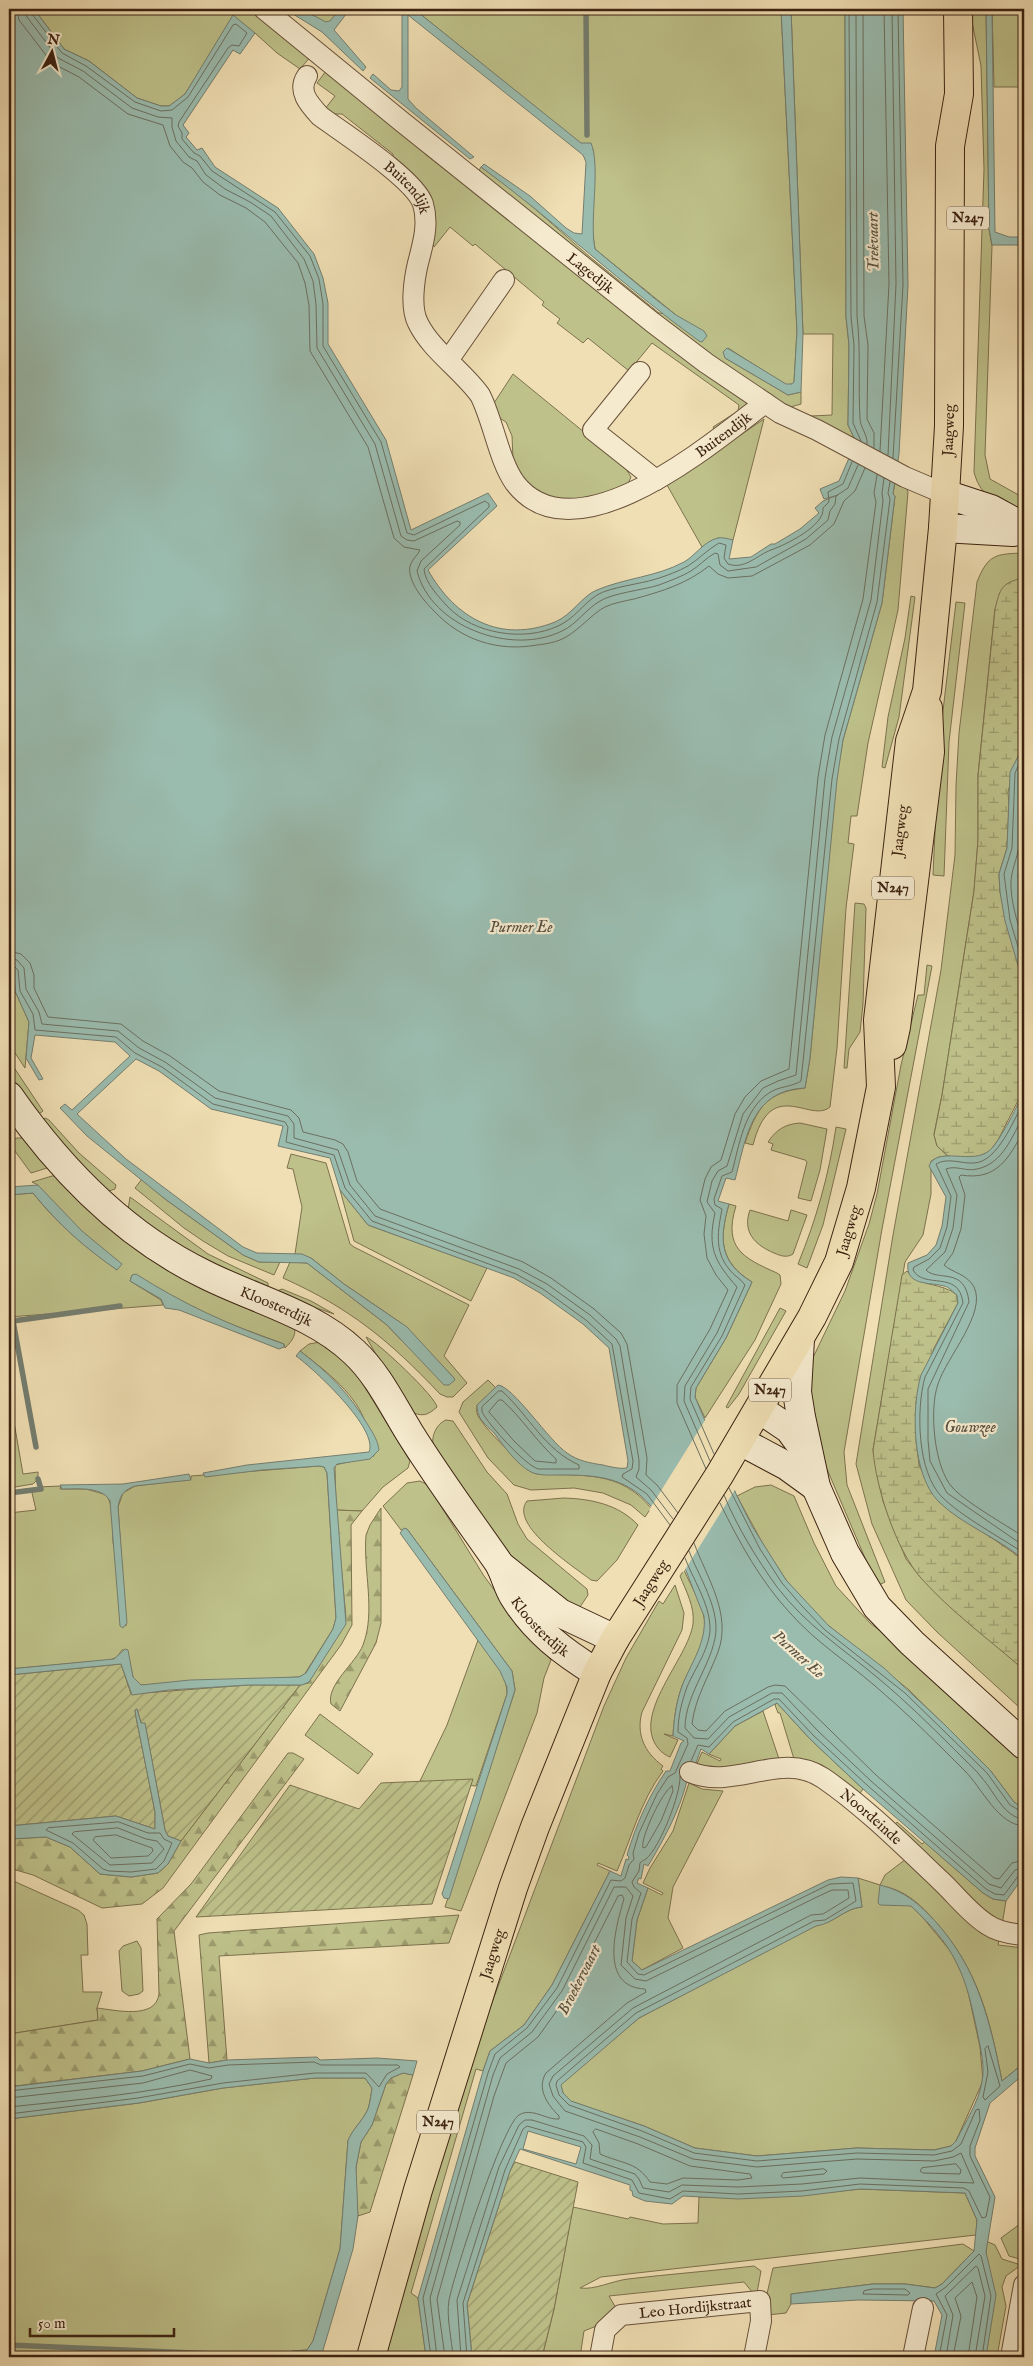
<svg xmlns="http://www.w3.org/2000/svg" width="1033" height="2366" viewBox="0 0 1033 2366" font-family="'IM FELL English',serif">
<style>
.grass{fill:#bec18a;stroke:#7d724e}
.forest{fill:url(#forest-firs);stroke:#7d724e}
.wetland{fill:url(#wetland-marsh);stroke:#7d724e}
.garden{fill:url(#garden-furrows);stroke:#7d724e}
.water{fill:#9abcaf;stroke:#747e70;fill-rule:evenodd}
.pier{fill:#f0dfb4}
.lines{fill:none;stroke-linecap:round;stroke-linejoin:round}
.shore{stroke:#6b6f60;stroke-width:1}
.stream{stroke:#747e70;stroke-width:5.5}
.street-casing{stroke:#69513a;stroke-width:22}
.secondary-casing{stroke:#3c2211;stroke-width:30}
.primary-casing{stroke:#3c2211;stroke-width:30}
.street{stroke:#f5eace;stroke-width:20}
.secondary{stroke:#f5eace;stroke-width:28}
.primary{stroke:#f0dfb4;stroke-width:28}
.labels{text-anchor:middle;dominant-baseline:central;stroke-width:4.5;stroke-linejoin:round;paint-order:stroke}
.shield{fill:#f5eace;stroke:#745e4a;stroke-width:1}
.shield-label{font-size:14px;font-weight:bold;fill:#3c2211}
.street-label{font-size:15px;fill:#3c2211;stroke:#f5eace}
.water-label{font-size:16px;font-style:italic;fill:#585040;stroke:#f5eace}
</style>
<defs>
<pattern id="forest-firs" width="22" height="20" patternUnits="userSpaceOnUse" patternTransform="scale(1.25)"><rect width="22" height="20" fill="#bec18a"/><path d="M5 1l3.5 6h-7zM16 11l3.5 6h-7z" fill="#9c9c6f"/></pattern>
<pattern id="wetland-marsh" width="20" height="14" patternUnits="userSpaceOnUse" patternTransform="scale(1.25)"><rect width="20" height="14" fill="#bec18a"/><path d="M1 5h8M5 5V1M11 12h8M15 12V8" fill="none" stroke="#9c9c6f"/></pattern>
<pattern id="garden-furrows" width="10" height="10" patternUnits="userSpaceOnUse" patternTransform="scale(1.25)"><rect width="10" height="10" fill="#bec18a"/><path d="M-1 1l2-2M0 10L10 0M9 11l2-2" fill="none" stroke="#9c9c6f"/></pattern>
</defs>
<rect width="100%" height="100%" fill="#f0dfb4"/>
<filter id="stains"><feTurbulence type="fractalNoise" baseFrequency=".004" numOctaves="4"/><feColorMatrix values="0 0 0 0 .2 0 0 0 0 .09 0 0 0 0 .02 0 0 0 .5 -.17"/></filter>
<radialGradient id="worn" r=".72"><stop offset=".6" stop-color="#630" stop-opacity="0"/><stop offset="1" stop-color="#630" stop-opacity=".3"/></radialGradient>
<!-- grass -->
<g class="grass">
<polygon points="34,9 257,9 312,55 300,69 277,53 255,33 196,77 185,94 177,101 169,106 161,106 137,98 89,61 64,49"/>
<polygon points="295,9 345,9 328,30"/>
<polygon points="414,9 781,9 797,331 794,382 792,384 786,385 728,348 725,358 788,395 801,392 801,404 787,408 738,376 477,174 481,167 518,194 590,257 659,313 676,315 595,249 592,229 593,149 581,144"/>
<polygon points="791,9 845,9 846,317 849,345 848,425 856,442 811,416 832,415 833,334 803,334"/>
<path d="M 972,9 L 986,9 L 989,229 L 992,246 L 985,455 L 990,479 L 1024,498 L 1024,514 C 1000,502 981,500 974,472 L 984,169 L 981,66 L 972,22 Z"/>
<polygon points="992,9 1024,9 1024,87 994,87"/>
<polygon points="326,71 416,138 425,154 746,400 747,407 715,431 713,427 738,411 739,405 652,343 629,371 588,338 583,343 557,323 560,319 542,305 544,302 475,244 473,246 450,227 434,247 393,162 393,154 342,114 333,114 325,109 335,96 317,83"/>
<polygon points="513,374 623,464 631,477 627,486 582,501 553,499 523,482 513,459 512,436 506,422 498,417 494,403"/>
<polygon points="764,419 733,540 718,538 702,547 667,485"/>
<path d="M 895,481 L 906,487 L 908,492 L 898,610 L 868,743 L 857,816 L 851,816 L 848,843 L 854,844 L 846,908 L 837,1048 L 830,1107 C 810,1124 771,1075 753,1145 L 745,1143 C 757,1108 766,1092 805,1088 L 810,1058 L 836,780 L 843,740 L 882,603 L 895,496 L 893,494 Z"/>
<path d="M 1024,553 L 1024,579 L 1022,578 L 995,609 L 978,775 L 978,840 L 974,891 L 942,1095 L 934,1134 L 937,1146 L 948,1156 L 939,1157 L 931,1161 L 931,1194 L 923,1235 L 905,1262 L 873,1450 L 883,1501 L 906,1559 L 921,1578 L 1024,1670 L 1024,1721 L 1019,1707 L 937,1632 L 906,1600 L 872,1524 L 856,1464 L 893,1235 L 941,970 L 955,855 L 956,785 L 959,733 L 977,582 C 988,554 996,554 1024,553 Z"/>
<polygon points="911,596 915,597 899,717 885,768 882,767 888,717 905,638"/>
<polygon points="956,602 965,603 949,742 944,876 933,875 939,744"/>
<polygon points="855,903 864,904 866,908 863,1004 860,1032 849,1049 847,1068 844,1068"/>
<polygon points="927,965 932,966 882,1229 844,1452 847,1485 885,1582 877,1586 818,1448 808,1368 845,1291 869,1224 877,1194 901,1065 918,995 924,995"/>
<polygon points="9,968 14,972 15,991 29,1022 25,1068 9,1044"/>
<polygon points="9,1060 43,1111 36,1116 9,1079"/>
<polygon points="45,1118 49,1120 79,1153 116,1185 115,1189 106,1192 41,1121"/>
<path d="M 800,1123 L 827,1129 L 820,1170 L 811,1201 L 798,1198 L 807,1162 L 805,1160 L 771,1150 L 773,1144 L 768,1142 C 776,1130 785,1124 800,1123 Z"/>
<path d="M 836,1127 L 846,1129 L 823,1225 L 807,1268 L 798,1264 C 816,1220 829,1175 836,1127 Z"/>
<polygon points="17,1138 26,1138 49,1165 47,1168 31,1173 9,1143 9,1141"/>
<path d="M 291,1154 L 326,1163 L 350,1244 L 354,1247 L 469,1305 L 444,1356 L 467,1383 L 453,1397 L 447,1397 L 440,1394 C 390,1341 350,1308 283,1278 L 290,1262 L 307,1263 L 387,1325 L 400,1339 L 454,1378 L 401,1323 L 344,1284 L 311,1258 L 295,1254 L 302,1207 L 293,1169 L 287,1168 Z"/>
<path d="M 52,1176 L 60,1176 L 294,1325 C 297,1335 292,1341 285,1348 L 284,1344 L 214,1318 L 132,1275 L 130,1281 L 161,1300 L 163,1305 L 9,1317 L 9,1195 L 33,1193 C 57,1224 85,1247 117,1270 L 37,1195 L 38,1185 L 32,1182 Z"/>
<polygon points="142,1179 165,1199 243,1255 259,1262 280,1262 274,1275 228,1256 203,1241 184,1228 135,1188"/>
<polygon points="340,1190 368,1225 487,1268 471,1301 354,1241"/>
<polygon points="130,1197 208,1254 268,1283 268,1290 180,1252 128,1210"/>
<path d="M 729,1204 L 736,1206 C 723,1248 743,1258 777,1273 L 780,1275 L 781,1284 L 755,1340 L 705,1418 L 695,1397 L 696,1388 L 726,1338 L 752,1282 C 719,1261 719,1239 729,1204 Z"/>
<path d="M 750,1210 L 788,1221 L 791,1210 L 807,1215 L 793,1254 C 787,1258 781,1256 774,1253 C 755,1245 742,1232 750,1210 Z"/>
<polygon points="282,1289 311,1301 334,1314 284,1297 277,1291"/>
<polygon points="780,1308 786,1311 739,1394 728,1408 726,1407"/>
<path d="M 366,1337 C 377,1341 436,1397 437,1407 C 427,1416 422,1417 409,1411 Z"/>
<path d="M 320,1342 L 353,1368 L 410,1461 L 408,1468 L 383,1487 L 362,1511 L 336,1510 L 335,1465 L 374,1456 C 371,1444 368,1431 364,1419 C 353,1391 322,1368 300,1351 L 309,1344 Z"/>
<path d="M 488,1380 L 496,1388 L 477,1405 C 477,1408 476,1411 477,1413 C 479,1424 526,1470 537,1474 C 582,1476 620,1470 651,1508 L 645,1517 L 631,1505 L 603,1493 L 574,1488 L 531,1490 L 514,1485 L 488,1458 L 459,1412 L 463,1402 Z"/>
<polygon points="9,1393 23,1474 38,1472 38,1479 33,1484 9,1488"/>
<path d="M 446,1420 L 453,1421 L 487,1472 L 507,1494 L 518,1524 L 527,1539 L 587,1589 L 588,1595 L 580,1607 C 529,1593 487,1525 458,1483 C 451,1472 440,1461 434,1448 C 430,1438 436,1424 446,1420 Z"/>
<polygon points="319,1466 324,1467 327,1473 336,1618 333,1629 304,1675 299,1677 141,1685 133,1677 127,1650 122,1650 117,1657 110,1660 9,1669 9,1513 36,1510 32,1493 38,1487 61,1486 60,1489 86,1489 107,1495 112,1508 113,1542 126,1626 118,1507 123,1493 135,1486 191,1479 191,1476"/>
<polygon points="420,1481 428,1485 484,1576 504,1603 551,1660 544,1678 537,1713 461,1911 445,1907 515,1690 512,1671 407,1529 401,1530 383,1506 407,1483"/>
<polygon points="771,1485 794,1496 814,1543 836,1586 870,1623 911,1655 1024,1760 1024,1809 1014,1802 990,1770 908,1689 829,1626 804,1601 786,1580 764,1546 737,1496 755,1487"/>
<path d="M 564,1498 C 591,1499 618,1504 638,1525 L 617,1560 L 597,1581 L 591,1580 C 576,1568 508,1525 527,1501 Z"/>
<path d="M 684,1570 C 691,1587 706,1609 705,1628 C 704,1649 689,1668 682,1686 C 676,1703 674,1719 673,1736 L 664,1734 L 678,1740 L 670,1757 C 665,1755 661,1752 658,1748 C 631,1714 688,1659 693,1624 C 695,1607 686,1591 680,1576 Z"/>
<path d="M 675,1585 L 684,1613 L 682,1630 L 642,1712 C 636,1734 644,1752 663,1766 L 661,1769 L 663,1771 C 640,1802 632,1837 617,1871 L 598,1863 L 597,1865 L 610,1871 L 552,1985 L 524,2025 L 490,2051 L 483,2071 L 476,2069 L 411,2293 L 418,2298 L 426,2357 L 384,2357 L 468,2066 L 604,1706 L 626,1658 L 659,1601 L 663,1604 Z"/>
<path d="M 478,1640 C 490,1656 507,1673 507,1694 L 476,1786 L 420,1781 L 447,1725 Z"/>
<polygon points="777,1703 810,1739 863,1789 858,1796 794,1759 780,1713 778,1713 775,1705"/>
<polygon points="763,1711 779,1759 730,1771 696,1766 702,1752 720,1761 721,1759 709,1754 735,1726"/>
<polygon points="320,1714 373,1754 358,1774 305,1735"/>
<polygon points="689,1783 702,1789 723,1791 673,1887 668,1918 683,1948 642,1970 632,1961 637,1920 648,1888 662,1895 663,1893 643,1883 650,1868 673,1831"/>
<polygon points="897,1822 922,1844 925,1842 983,1893 993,1899 1006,1901 1002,1925 989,1919 892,1828"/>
<path d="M 906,1859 L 999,1940 L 998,1945 L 1024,1948 L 1024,2063 L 1002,2081 C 989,2017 979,1970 933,1919 C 919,1903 902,1888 880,1886 L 911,1906 L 924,1919 L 952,1953 L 966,1982 L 980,2047 L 983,2081 L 956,2141 L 951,2146 L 934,2150 L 857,2148 L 757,2156 L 695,2148 L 644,2126 L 570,2101 L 563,2093 L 560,2084 L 639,2018 L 816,1925 C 833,1924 845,1908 862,1907 L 858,1878 L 880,1885 L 885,1875 Z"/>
<polygon points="9,1879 78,1910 84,1915 87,1924 88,1955 81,1955 83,1992 102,1992 97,2008 98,2020 9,2034"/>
<polygon points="137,1941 141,1948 143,1991 139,1994 129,1996 122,1991 119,1951 123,1946"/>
<polygon points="9,2053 15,2086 9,2087"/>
<path d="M 315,2078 L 365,2078 L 372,2088 C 371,2095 370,2103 368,2109 C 363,2121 353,2128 348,2141 L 340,2249 L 313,2341 L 307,2350 L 292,2351 L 290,2357 L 9,2357 L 9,2119 L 139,2103 L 223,2088 Z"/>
<path d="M 860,2189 L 965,2193 L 977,2220 L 976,2235 L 601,2277 L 580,2288 C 595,2290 612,2281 628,2279 C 670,2274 712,2271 754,2266 L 761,2271 L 757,2293 L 753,2293 L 744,2282 L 609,2296 L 616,2308 L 599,2325 L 584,2331 L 580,2357 L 542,2357 L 554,2309 L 573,2207 L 628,2219 L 630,2217 L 663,2224 L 698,2223 L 699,2197 C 754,2199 806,2195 860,2189 Z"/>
<polygon points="1024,2221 1024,2250 1021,2256 1023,2260 1009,2256 1001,2238"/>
<polygon points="986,2241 995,2245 1002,2259 1021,2265 1006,2276 1002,2287 1006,2306 997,2357 986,2357"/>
<polygon points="963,2244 974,2251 942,2284 935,2288 905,2284 873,2284 791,2294 791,2304 786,2313 767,2315 766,2298 773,2268"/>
</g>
<!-- forest -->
<g class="forest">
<path d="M 381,1508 L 381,1623 L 376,1643 L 340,1711 L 331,1704 C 326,1685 356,1663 363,1645 C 376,1611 363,1571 366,1535 L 370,1525 Z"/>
<polygon points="336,1510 362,1511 351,1525 352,1625 341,1645 163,1888 142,1904 102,1908 33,1875 9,1868 9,1839 46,1837 70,1847 100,1874 131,1877 158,1873 168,1864 181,1841 300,1685 308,1683 346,1618"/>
<path d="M 288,1753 L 293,1753 L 304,1759 L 174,1931 L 190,2059 L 142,2071 L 15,2086 L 9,2053 L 9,2034 L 98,2020 L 97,2008 C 115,2010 156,2020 159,1994 L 157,1919 L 191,1884 Z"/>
<polygon points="459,1915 449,1943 219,1956 227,2060 209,2063 199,1935 208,1933"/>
<polygon points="403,2073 413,2075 370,2212 358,2216 355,2186 356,2167 361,2142 372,2125 386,2084 391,2078"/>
</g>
<!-- wetland -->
<g class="wetland">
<path d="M 1023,578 L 1024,579 L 1024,745 L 1020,749 L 1008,792 L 1009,806 L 1007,848 L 999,874 L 1000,892 L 1024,986 L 1024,1089 L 998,1140 L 990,1151 L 974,1159 L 948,1156 L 937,1146 L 934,1135 L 942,1095 L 974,891 L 978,840 L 978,776 L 995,609 C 1000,589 1001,583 1023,578 Z"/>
<path d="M 907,1271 C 917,1287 942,1282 957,1295 L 958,1303 L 934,1348 L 916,1402 L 916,1441 L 919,1464 L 925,1478 L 938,1501 L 1024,1560 L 1024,1670 C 991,1641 950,1611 921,1578 C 896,1550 876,1488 873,1450 L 902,1275 Z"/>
</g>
<!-- garden -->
<g class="garden">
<polygon points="121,1664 131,1694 248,1685 300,1685 181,1841 168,1836 165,1830 145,1724 141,1723 137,1709 135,1710 136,1717 155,1812 155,1829 116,1816 9,1826 9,1675"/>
<polygon points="473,1779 432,1904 196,1917 290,1785 359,1809 381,1783"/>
<polygon points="515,2162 578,2182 554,2309 542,2357 472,2357 467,2304 510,2171"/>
</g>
<!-- water -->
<g class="water">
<path d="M 9,9 L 34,9 L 64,49 L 89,61 L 137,98 L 161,106 L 169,106 L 185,94 L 233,15 L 255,33 L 240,54 L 233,50 L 183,125 L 189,133 L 186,137 L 197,150 L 202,148 L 215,167 L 278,208 L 314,254 L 323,278 L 328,303 L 328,344 L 386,440 L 411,530 L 488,493 L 497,506 L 428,570 C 455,618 500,644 555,622 C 572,615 583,595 597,590 C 625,578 656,577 684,562 C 695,556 704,541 718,538 C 722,537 729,539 733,540 L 729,559 L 751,557 L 771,544 L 775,544 L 800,529 L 819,513 L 815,508 L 823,501 L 838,495 L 824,499 L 820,489 L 839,481 L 856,442 L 848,425 L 849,345 L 846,317 L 845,9 L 903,9 L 908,285 L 899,454 L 893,494 L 895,496 L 882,603 L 843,740 L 837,780 L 810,1058 L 805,1088 C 751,1090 746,1138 735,1180 L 726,1178 L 718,1201 L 729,1204 C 719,1239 719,1262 752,1282 L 726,1338 L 696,1388 L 695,1397 L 737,1496 L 752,1526 L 786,1580 L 829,1626 L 884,1668 L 945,1725 L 990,1770 L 1014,1802 L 1024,1809 L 1024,1876 L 1006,1901 L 993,1899 L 983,1893 L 863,1789 L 810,1739 L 777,1703 L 735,1726 L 709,1754 L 701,1749 L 696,1763 L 684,1777 L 687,1781 C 679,1812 664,1839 648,1866 L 644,1864 L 641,1879 L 639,1878 L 637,1883 L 648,1888 L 637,1920 L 632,1961 L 642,1970 L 828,1880 L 841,1877 L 858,1878 L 862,1907 C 845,1908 833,1924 816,1926 L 639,2018 L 561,2085 L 563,2093 L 571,2101 L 644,2126 L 695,2148 L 757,2156 L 857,2148 L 934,2150 L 951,2146 L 956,2141 C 965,2122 979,2102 982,2081 C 985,2067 981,2050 978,2036 C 966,1975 957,1949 911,1906 L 880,1905 L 878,1903 L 880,1885 C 905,1891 919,1904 936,1922 C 978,1969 990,2021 1002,2081 L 1024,2063 L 1024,2074 L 990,2103 L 975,2148 L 975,2156 L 995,2197 L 986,2252 L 996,2295 L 986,2357 L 934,2357 L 942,2315 L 934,2301 L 859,2300 L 791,2304 L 791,2294 L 873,2284 L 905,2284 L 935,2288 L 942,2284 L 974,2251 L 977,2220 L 965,2193 L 860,2189 L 803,2196 L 738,2199 L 683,2196 L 672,2204 L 645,2201 L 633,2196 L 632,2191 L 630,2190 L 630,2185 L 520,2149 L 510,2171 L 467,2304 L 472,2357 L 426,2357 L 418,2298 L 483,2071 L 490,2051 L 524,2025 L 552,1985 L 610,1871 L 621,1876 L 626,1859 L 628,1860 L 629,1857 L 627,1855 C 636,1825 648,1797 666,1771 L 670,1771 L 681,1743 L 684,1741 L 673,1736 C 674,1719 676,1703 682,1686 C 691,1663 707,1642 704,1616 C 688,1579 672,1522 640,1495 C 617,1476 590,1475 561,1475 C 551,1475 539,1476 531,1472 C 516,1464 504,1446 494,1433 C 485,1424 477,1419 477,1405 L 498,1385 C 513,1386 549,1441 567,1453 C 578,1461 590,1463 603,1465 C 611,1467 619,1469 627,1468 L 628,1461 L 609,1348 L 583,1324 L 540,1293 L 514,1278 L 368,1225 L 340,1190 L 330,1158 L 278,1146 L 283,1126 L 211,1109 L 159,1071 L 136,1059 L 77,1114 L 126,1159 L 243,1247 L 257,1253 L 302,1254 L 311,1258 L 344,1284 L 407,1327 L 454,1378 L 455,1380 L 449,1385 L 444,1385 L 387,1325 L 307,1263 L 259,1262 L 243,1255 L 165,1199 L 87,1136 L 60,1108 L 65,1104 L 72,1110 L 130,1056 L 115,1042 L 35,1035 L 31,1058 L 43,1079 L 39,1080 L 26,1058 L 29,1022 L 15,991 L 14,972 L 9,968 ZM 528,2131 L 581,2147 L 576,2164 L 523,2149 Z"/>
<polygon points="285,9 301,9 326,22 330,21 340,9 350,9 334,30 366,67 363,71 322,32"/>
<path d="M 402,9 L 414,9 L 581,143 L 591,143 C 601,167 589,219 595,249 L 654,298 L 676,315 L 704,331 L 707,336 L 702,342 L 699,341 C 623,286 556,222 481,167 L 484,164 L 530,196 L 566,228 L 574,233 L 582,234 L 586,162 L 583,155 L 408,15 L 408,99 L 416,108 L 474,157 L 470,159 L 370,78 L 373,74 L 391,90 L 399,91 L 402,87 Z"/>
<polygon points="781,9 791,9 803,334 801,392 788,395 725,358 723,352 727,348 786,384 792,384 794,382 797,331"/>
<polygon points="986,9 992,9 995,232 1009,237 1024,237 1024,245 992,245 989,229"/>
<polygon points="1024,745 1024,986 1005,921 1000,892 999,874 1007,848 1010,772"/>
<path d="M 1024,1089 L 1024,1560 C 999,1538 962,1525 938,1501 C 912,1474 911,1409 921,1375 L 958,1303 L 957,1295 C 953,1292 949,1287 944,1286 C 929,1282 905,1286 908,1263 L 927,1255 L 936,1245 L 942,1226 L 946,1197 L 929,1166 C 937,1145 973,1166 990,1150 C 1000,1141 1020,1102 1024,1089 Z"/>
<path d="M 38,1185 L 82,1231 L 122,1264 L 117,1270 C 85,1248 58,1224 33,1193 L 9,1195 L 9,1187 Z"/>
<path d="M 136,1274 C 183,1304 231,1326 284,1344 L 284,1347 L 279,1349 L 179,1310 L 165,1308 L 161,1299 L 130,1281 L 132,1275 Z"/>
<path d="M 300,1351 C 329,1373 349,1393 368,1425 C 373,1433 378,1441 379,1450 L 370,1459 L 337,1464 L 334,1468 L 346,1624 L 309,1682 L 302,1685 L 248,1685 L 169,1690 L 132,1695 L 121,1664 L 9,1675 L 9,1669 L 114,1659 L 125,1649 L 128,1650 L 133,1677 L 141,1685 L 190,1680 L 299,1677 L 306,1673 L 333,1629 L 336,1618 L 327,1473 L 324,1467 L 319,1466 L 262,1470 L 205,1477 L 203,1473 L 247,1465 L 369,1452 C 379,1429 314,1369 296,1356 Z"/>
<path d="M 189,1474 L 191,1480 L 135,1486 C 124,1490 120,1495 118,1507 L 127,1623 L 123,1628 L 120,1626 L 110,1501 C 102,1486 77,1489 62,1489 L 60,1485 L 123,1484 Z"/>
<polygon points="404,1528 407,1529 512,1671 515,1690 449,1899 444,1898 442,1894 507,1694 507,1687 500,1671 400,1533"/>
<polygon points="137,1709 141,1723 145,1723 165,1830 168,1836 181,1841 168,1864 158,1873 131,1877 100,1874 70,1847 46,1837 9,1839 9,1826 116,1816 155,1829 155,1812 136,1717 135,1710"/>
<path d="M 317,2057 L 320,2060 L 377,2058 L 417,2061 L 413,2075 L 403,2073 L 391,2078 L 386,2084 L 372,2125 L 361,2142 L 356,2167 L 358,2216 L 353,2249 L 321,2357 L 290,2357 L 292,2351 L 307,2350 L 313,2341 L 340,2249 L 348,2140 C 353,2128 363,2121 368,2109 C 370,2103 371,2095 372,2088 L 365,2078 L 315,2078 L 223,2088 L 139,2103 L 9,2119 L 9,2087 L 142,2071 L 190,2059 L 209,2063 L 227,2060 Z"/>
</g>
<!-- pier -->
<polygon class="pier" points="707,1417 736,1488 683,1573 667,1534 649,1510"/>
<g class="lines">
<!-- shore -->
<g class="shore">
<path d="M 17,9 L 19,20 L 52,63 L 79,77 L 128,114 L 163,125 L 170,146 L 183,162 L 192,168 L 203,182 L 220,195 L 246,208 L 265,222 L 298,263 L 305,283 L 309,305 L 310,351 L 368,447 L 394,538 L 404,547 L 420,550 C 418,555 412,559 410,566 C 407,581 424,601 434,611 C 461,640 498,652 537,645 C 546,644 558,642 566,637 C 580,629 593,613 605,607 C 613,603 625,601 634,599 C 663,591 686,584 709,566 L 718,574 L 728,578 L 752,576 L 810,545 L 834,524 L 844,501 L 855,491 L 865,468"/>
<path d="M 24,9 L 27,17 L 58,58 L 83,71 L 132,108 L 158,117 L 172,118 L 172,127 L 176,141 L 189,157 L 197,161 L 206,175 L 225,189 L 250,202 L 271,216 L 304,259 L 313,281 L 316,304 L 317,348 L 375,444 L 401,536 L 407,540 L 414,541 L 457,521 L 460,522 L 460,525 L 421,561 L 417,571 C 431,627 512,656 562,631 C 577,624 586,609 600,601 C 613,593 643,590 659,585 C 669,581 681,577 691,571 C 699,566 706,558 715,553 L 718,554 L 720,565 L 728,571 L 756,567 L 806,539 L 828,520 L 830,511 L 835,504 L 836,496 L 848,488 L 858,465"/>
<path d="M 30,9 L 32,14 L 62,53 L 86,66 L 135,102 L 161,111 L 172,110 L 188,97 L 233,25 L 236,24 L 247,33 L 239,46 L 232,45 L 228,48 L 179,122 L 178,126 L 182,133 L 182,139 L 194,153 L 200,156 L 212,171 L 275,212 L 310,256 L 319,279 L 323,304 L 323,346 L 381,442 L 407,533 L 414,535 L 485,501 L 489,504 L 489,507 L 424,569 C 425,583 439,597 448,607 C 474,634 524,642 558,626 C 574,619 583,604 597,595 C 610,587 641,584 656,579 C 666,576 679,571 688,566 C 699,559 707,550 719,543 L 726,545 L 724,558 L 728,564 C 745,570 757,555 771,550 C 785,545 825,526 823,508 L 829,502 L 828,492 L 843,484 L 852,462"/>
<polyline points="849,9 851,317 854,345 853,423 861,441"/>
<path d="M 856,9 L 857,316 C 861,351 858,384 860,418 C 860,428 868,434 867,444"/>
<polyline points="863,9 864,316 868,345 867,419 874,433 874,448"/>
<polyline points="880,451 889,284 884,9"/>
<polyline points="888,455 896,284 892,9"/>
<polyline points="893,458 903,285 898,9"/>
<polyline points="1024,753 1015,773 1012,848 1004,874 1010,920 1024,967"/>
<path d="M 1024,767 C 1013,791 1023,825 1018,851 C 1015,865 1010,874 1011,888 C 1012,908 1019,926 1024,945"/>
<polyline points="1024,855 1018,876 1024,920"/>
<polyline points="9,951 21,954 30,963 34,975 34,988 48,1017 121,1024 143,1041 170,1056 219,1091 291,1110 299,1118 303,1132 335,1140 343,1144 348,1152 357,1181 380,1209 523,1262 551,1278 594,1309 621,1333 627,1344 647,1458 646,1475 657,1485 678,1513"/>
<polyline points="9,958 17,960 24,968 26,989 39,1012 42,1024 118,1031 139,1048 165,1062 215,1098 288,1116 294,1124 294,1138 338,1150 350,1185 375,1216 519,1269 547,1284 590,1315 616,1339 620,1346 639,1460 639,1469 636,1477 651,1490 673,1519"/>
<polyline points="9,965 13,965 18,970 20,991 33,1014 35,1030 116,1037 135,1053 162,1067 213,1104 285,1122 288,1127 286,1142 334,1155 345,1188 372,1221 516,1274 543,1289 586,1320 612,1344 633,1461 632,1469 623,1474 622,1477 647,1494 670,1525"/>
<path d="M 1024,1101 C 1014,1119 998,1162 974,1163 C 962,1164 948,1157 936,1164 L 951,1196 L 947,1227 L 940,1248 L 929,1259 L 914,1267 L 913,1270 C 924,1290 959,1269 963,1303 L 925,1377 C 916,1409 917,1472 942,1497 C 961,1516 1001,1538 1024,1553"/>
<path d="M 1024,1114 C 1013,1135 1003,1164 977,1169 C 967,1172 956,1165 946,1169 L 957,1195 L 953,1228 L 945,1252 L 926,1270 C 938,1282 965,1266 969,1302 L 928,1389 L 928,1440 L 930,1461 L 947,1493 L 1024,1546"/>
<path d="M 1024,1130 C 1009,1158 997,1181 961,1175 L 959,1177 L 965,1195 L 961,1229 L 953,1253 L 944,1265 C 953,1273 967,1274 974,1287 C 987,1313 946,1358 938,1384 C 929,1409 934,1467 952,1487 C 965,1502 1006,1525 1024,1537"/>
<path d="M 499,1391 L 502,1391 C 529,1416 545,1450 579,1465 L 579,1469 L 538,1469 C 524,1464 489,1425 482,1412 L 482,1407 Z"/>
<path d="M 499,1400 L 502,1400 C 522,1418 536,1441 556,1459 L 556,1463 L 535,1461 L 514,1441 L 489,1412 Z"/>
<path d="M 714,1454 L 690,1399 L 691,1387 L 722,1336 L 745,1285 C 741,1279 733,1275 729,1269 C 714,1251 718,1230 722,1209 L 715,1205 L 714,1199 L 722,1176 L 732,1172 C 739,1146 744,1109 769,1093 C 779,1086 792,1087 801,1081 L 832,779 L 839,739 L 877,602 L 890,499 L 888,493 L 890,482"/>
<path d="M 710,1461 L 684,1401 L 685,1386 L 717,1333 L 737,1287 C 715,1262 707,1248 715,1213 L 707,1202 L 712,1181 L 718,1171 L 727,1166 L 743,1114 L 763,1088 L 778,1081 L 796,1075 L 825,778 L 832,737 L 871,600 L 883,501 L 882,493 L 884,478"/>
<polyline points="706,1469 677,1403 677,1385 710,1329 728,1290 716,1275 707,1258 704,1234 706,1216 700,1200 705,1179 711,1167 721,1160 735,1114 745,1097 761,1081 789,1069 818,777 825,735 863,599 876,502 874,493 877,475"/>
<polyline points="729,1488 760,1549 782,1583 801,1605 825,1630 905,1693 987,1773 1010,1805 1024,1813"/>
<path d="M 724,1495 C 737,1527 757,1559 777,1587 C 806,1625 842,1648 878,1678 C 908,1703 936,1731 964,1759 C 970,1765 977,1771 982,1778 C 994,1791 1004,1818 1024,1819"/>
<path d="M 720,1503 C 739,1542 761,1582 791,1614 C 816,1642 846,1661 874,1685 C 906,1712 936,1742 965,1771 C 982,1788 998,1825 1024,1826"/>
<path d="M 694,1543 C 707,1578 732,1614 718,1652 C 709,1676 695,1698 692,1724 L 698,1730 L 706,1731 L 725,1711 L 768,1687 L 775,1685 L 785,1686 L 876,1775 L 994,1878 L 999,1879 L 1012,1863 L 1024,1860"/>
<path d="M 689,1551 C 698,1574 715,1601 716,1626 C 717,1659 685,1692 685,1728 L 694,1738 L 708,1739 L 729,1717 L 772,1693 L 782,1693 L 818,1731 L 871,1781 L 989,1884 L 1001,1888 L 1015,1870 L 1024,1867"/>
<polyline points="691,1761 698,1745 709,1747 733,1722 774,1699 779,1699 814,1736 867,1785 986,1889 995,1894 1004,1895 1019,1875 1024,1874"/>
<path d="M 672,1786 L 673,1791 L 661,1821 L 646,1847 L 643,1848 C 640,1838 663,1790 672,1786 Z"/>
<polygon points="119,1822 148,1833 160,1833 164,1839 172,1843 164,1861 156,1869 131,1872 109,1871 103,1869 73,1843 46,1830 48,1828"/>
<polygon points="118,1828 146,1839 157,1841 164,1849 152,1863 110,1865 72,1834 74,1832"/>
<polygon points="116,1835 152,1848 153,1851 148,1856 111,1858 93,1840 95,1837"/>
<polygon points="988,2046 1000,2086 985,2100 983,2097 988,2072 985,2049"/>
<polyline points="9,2091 143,2076 190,2064 209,2068 228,2065 314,2062 321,2065 398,2065 400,2067 387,2074 379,2087 366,2073 315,2073 223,2083 138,2098 9,2114"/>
<path d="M 9,2098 L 143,2083 L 190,2070 L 212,2076 L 211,2079 C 144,2094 76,2100 9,2107"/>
<path d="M 596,2129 L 638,2144 L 690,2166 L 750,2174 L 752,2178 L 738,2180 L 683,2178 L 667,2184 L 650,2182 C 636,2161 622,2164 600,2154 L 599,2143 L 593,2132 Z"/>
<polygon points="956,2164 961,2170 960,2174 923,2173 920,2171 922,2168"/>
<polygon points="824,2169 827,2171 824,2174 783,2178 781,2176 783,2173"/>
<polygon points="873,2289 905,2289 910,2293 908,2295 863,2294 864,2291"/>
<path d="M 431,2357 L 423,2298 L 488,2073 L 495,2054 L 527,2028 L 557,1988 L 611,1880 L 621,1881 L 625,1878 L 629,1865 L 634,1859 L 633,1853 L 639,1833 L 657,1794 L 668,1777 L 675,1773 L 688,1744 L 687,1738 L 678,1732 C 678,1716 682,1701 687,1687 C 695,1668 711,1647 710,1626 C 709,1603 693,1579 685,1558"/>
<polyline points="437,2357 430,2298 493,2075 500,2058 532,2032 562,1991 614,1887 626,1887 633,1896 626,1918 621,1965 635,1979 646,1981 819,1896 832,1890 848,1890 849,1898 823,1914 811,1915 633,2008 553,2076 549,2084 553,2096 565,2111 640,2137 693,2159 757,2167 857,2159 934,2161 953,2157 961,2153 974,2183 860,2178 802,2184 738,2187 682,2185 669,2192 643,2188 639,2179 635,2174 590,2159 592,2145 584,2136 532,2120 525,2120 519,2125 499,2167 457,2300 461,2357"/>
<path d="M 445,2357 L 437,2299 L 494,2096 L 506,2063 L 538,2037 L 568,1995 L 618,1896 L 622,1895 L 624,1899 C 616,1926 598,1987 645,1989 L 646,1992 L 627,2003 L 546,2073 C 536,2089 548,2105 559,2116 L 559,2119 C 546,2120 532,2107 519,2115 C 503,2124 454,2274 449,2300 C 446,2317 452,2340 453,2357"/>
<path d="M 467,2357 L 463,2303 L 505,2170 L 523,2129 L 527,2126 L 583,2142 L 586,2147 L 583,2163 L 632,2180 L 639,2193 L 670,2199 L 683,2191 L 738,2194 L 802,2191 L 860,2184 L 964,2188 L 969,2191 L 982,2218 L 986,2217 L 990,2197 L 970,2156 L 970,2146 L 980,2120 L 979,2109 L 976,2110 L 961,2144 L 952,2151 L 934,2155 L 857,2153 L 757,2161 L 694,2153 L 642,2131 L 569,2105 L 559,2095 L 556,2085 L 557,2081 L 636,2013 L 814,1921 L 825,1920 L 856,1901 L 853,1883 L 830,1884 L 644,1975 L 638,1974 L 627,1962 L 632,1919 L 641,1893 L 634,1887 L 632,1882 L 639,1871 L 640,1863 C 642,1861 644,1860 646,1859 C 660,1847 681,1794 680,1776"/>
<polyline points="939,2357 947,2315 936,2294 946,2287 979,2254 981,2256 991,2296 982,2357"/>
<polyline points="946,2357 953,2315 945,2296 976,2266 978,2268 985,2296 975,2357"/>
<polyline points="953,2357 961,2316 955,2298 972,2282 977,2297 968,2357"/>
</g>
<!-- stream -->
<g class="stream">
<polyline points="586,9 587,135"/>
<polyline points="9,1321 13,1321 36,1447"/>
<polyline points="13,1321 120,1306"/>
<polyline points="9,1493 41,1489 38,1479"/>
<polyline points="9,2345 283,2357"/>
</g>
<!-- street casing -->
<g class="street-casing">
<g id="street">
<path id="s1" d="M 264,9 L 401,121 L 652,322 L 706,363 L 780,413 L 817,430 L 905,477 L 945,494"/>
<path id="s2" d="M 307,76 C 297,91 309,104 320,116 C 343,133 415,179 423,204 C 429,224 423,244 418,263 C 414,280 410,308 418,323 C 431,350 462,370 480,395 C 493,420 499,461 515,483 C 575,561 713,442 765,403"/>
<polyline points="449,359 504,280"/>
<polyline points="640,372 593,430 656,480"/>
<path id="s3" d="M 690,1772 C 735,1791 780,1750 823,1778 C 864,1806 904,1846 941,1881 C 956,1895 970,1914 988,1925 C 998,1932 1012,1934 1024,1935"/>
<path id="s4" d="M 600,2357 L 605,2330 L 621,2315 L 760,2301 L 761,2321 L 754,2357"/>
<polyline points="913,2357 923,2308"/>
<polyline points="1011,2357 1024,2285"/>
</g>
</g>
<!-- secondary casing -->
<g class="secondary-casing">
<g id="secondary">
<polyline points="945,494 991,509 1024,527"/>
<polyline points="943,528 1013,532 1024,530"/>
<path id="s5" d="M 9,1096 C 59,1168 124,1235 204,1274 C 253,1299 313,1313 354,1352 C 377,1373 393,1406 409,1432 C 437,1477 468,1519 498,1562 C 505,1573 507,1586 514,1597 C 535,1631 563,1652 597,1673"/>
<polyline points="800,1339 797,1392 801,1417 816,1487 845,1553 877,1607 912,1643 1024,1745"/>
<polyline points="759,1409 789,1429 806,1452"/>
<polyline points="740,1441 787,1466 816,1487"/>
<polyline points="501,1566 560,1613 615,1639"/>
</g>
</g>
<!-- primary casing -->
<g class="primary-casing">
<g id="primary">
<polyline points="892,1045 896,1027 930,752 928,708"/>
<path id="s6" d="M 371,2357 L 418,2190 L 513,1888 L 535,1827 L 597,1673 L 615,1639 L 720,1474 L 812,1317 L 839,1262 L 861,1188 L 881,1087 L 878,1020 L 910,741 L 927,691 L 943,528 L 949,426 L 950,146 L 959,94 L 958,9"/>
</g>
</g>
<!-- street -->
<use href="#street" class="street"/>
<!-- secondary -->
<use href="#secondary" class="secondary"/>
<!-- primary -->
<use href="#primary" class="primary"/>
</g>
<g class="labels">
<!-- shield labels -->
<g class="shield">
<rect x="947" y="206.5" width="42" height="23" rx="4"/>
<rect x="872" y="876.5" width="42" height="23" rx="4"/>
<rect x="749" y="1378.5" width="42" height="23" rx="4"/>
<rect x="417" y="2110.5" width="42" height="23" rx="4"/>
</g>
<g class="shield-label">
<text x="968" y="218">N247</text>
<text x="893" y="888">N247</text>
<text x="770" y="1390">N247</text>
<text x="438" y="2122">N247</text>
</g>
<!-- street labels -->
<g class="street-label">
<text stroke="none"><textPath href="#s2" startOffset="160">Buitendijk</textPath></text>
<text stroke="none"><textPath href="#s1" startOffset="420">Lagedijk</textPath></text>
<text stroke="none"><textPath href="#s6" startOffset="2041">Jaagweg</textPath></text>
<text stroke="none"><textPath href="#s2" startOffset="730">Buitendijk</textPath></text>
<text stroke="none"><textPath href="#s6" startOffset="1636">Jaagweg</textPath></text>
<text stroke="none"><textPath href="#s6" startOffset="1231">Jaagweg</textPath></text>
<text stroke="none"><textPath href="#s5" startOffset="346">Kloosterdijk</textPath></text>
<text stroke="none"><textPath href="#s6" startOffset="826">Jaagweg</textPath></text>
<text stroke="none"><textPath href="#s5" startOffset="770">Kloosterdijk</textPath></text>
<text stroke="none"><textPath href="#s3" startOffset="198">Noordeinde</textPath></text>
<text stroke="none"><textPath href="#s6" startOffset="421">Jaagweg</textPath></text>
<text stroke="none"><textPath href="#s4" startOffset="124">Leo Hordijkstraat</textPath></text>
</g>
<!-- water labels -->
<g class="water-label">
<text transform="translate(874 242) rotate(-91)">Trekvaart</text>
<text x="521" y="928">Purmer Ee</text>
<text x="970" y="1428">Gouwzee</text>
<text transform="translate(798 1655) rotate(42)">Purmer Ee</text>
<text transform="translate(580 1980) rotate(-63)">Broekervaart</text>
</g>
</g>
<!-- margin -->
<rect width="1033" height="2366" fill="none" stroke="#f0dfb4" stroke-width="30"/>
<rect x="10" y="10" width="1013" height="2346" fill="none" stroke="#3c2211" stroke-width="2.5"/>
<rect x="15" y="15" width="1003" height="2336" fill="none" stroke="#3c2211"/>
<!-- north arrow -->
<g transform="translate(52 52) rotate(7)" stroke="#f5eace" stroke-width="4" paint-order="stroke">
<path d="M0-4L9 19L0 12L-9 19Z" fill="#3c2211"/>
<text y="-8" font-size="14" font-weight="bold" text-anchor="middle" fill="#3c2211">N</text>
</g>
<!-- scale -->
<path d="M30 2328v8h144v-8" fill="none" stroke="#3c2211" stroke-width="2.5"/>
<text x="38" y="2328" font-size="15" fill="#3c2211" stroke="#f5eace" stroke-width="4" paint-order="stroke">50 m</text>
<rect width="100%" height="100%" filter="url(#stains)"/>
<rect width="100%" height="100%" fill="url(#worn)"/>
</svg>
